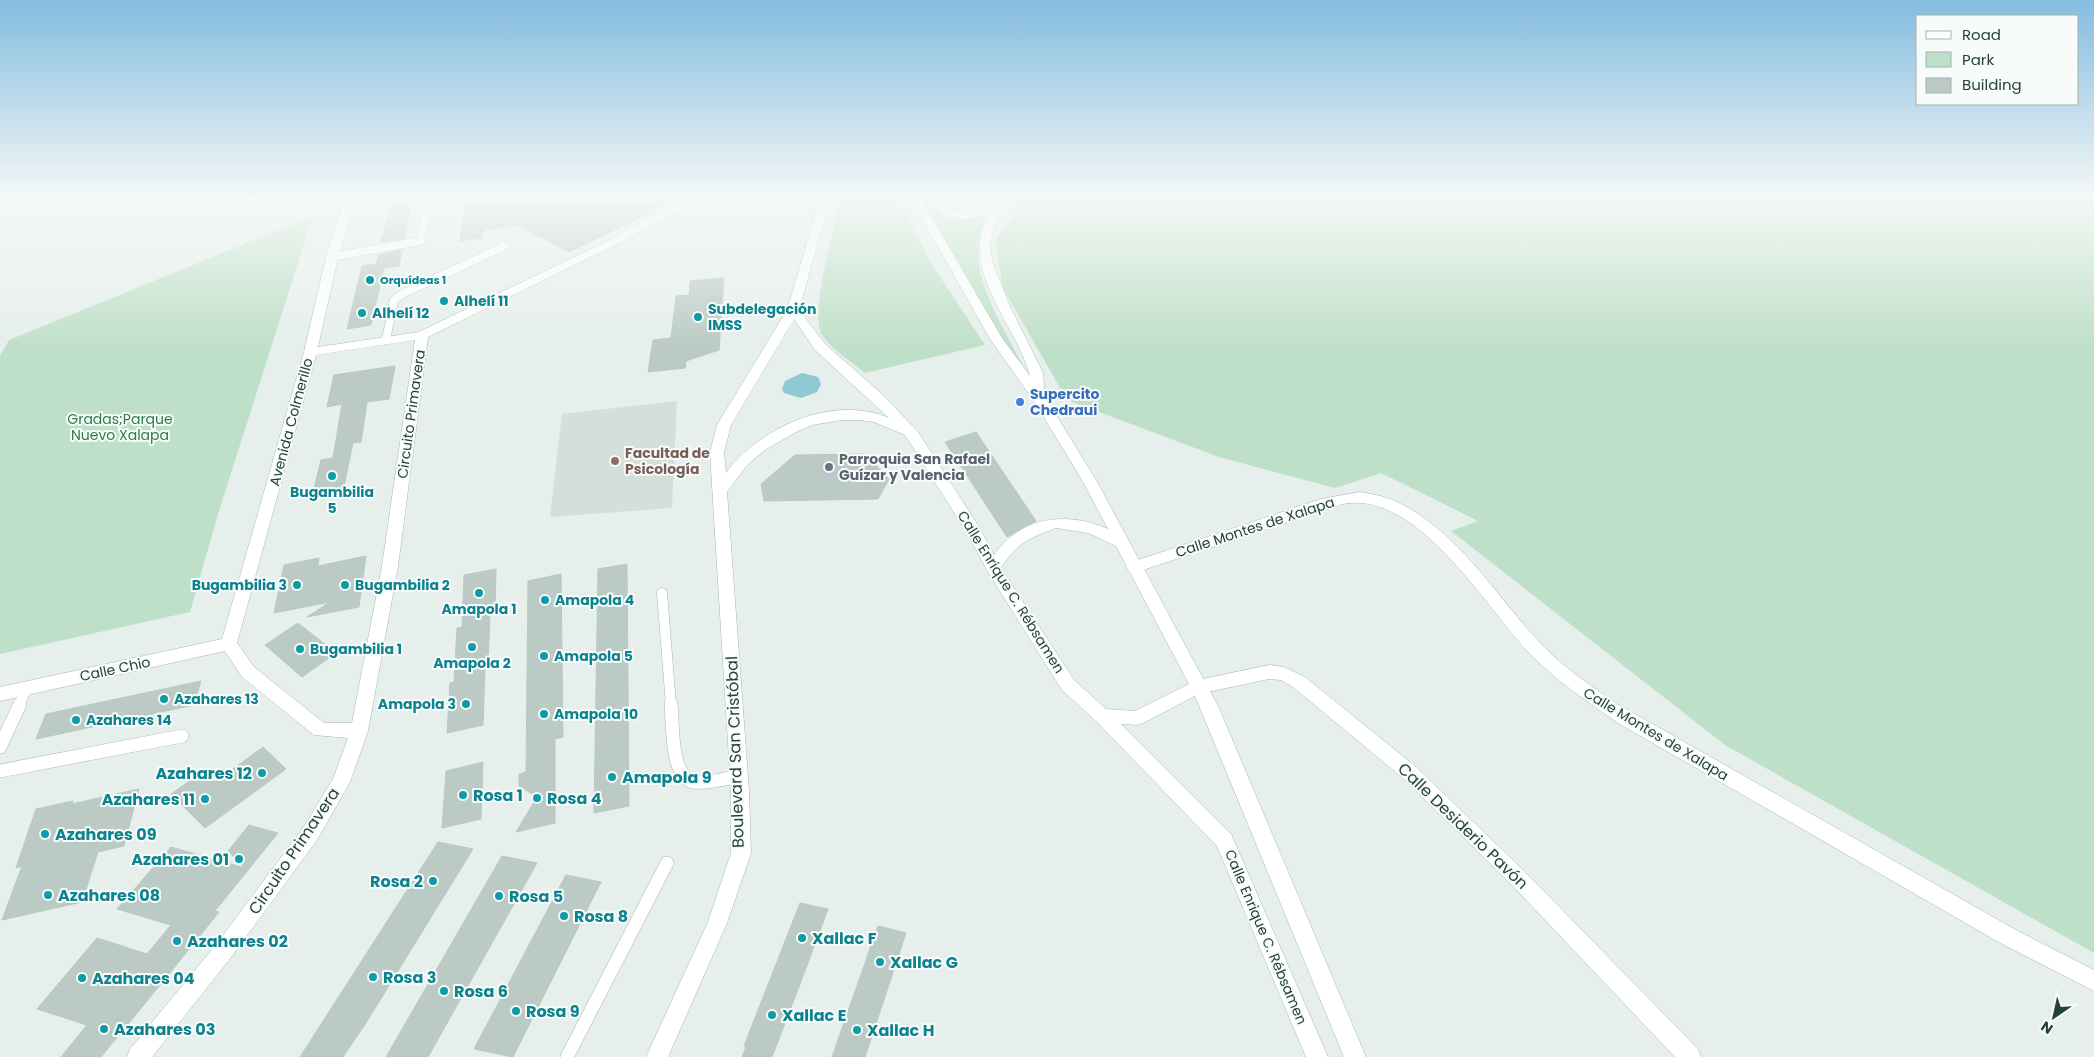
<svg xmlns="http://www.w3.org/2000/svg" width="2094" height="1057" viewBox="0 0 2094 1057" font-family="Poppins,sans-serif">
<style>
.built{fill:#d4dfda}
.green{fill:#bfe0c8}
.water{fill:#8ec9d4}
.building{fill:#bbcac4;stroke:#b8c9c2}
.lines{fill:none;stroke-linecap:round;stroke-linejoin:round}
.lane-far2-casing{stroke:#a8b8b2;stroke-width:9}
.lane-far1-casing{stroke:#a8b8b2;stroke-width:11}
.lane-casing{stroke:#a8b8b2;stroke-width:14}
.street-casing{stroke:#a8b8b2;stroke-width:1}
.secondary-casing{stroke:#a4bbb3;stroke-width:1}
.lane-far2{stroke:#fff;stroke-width:8}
.lane-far1{stroke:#fff;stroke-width:10}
.lane{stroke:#fff;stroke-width:13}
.street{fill:#fff;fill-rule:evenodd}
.secondary{fill:#fff;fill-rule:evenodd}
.culture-dot{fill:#0f9aa8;stroke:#f7fbf9;stroke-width:2}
.shop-dot{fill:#3f7fe0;stroke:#f7fbf9;stroke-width:2}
.education-dot{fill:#8d6e63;stroke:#f7fbf9;stroke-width:2}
.worship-dot{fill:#6b7280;stroke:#f7fbf9;stroke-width:2}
.labels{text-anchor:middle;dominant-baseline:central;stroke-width:4;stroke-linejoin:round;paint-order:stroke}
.far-culture-label{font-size:11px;font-weight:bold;fill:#0d838f;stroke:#f7fbf9;text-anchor:start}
.culture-label{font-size:14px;font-weight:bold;fill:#0d838f;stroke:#f7fbf9;text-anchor:start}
.shop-label{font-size:14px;font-weight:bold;fill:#366cbe;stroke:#f7fbf9;text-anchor:start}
.street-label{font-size:14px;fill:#24423a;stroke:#f7fbf9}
.park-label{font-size:14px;fill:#2d7a4b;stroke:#f7fbf9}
.education-label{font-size:14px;font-weight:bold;fill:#785e54;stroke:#f7fbf9;text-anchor:start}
.worship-label{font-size:14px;font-weight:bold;fill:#5b616d;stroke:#f7fbf9;text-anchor:start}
.near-street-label{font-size:16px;fill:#24423a;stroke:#f7fbf9}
.near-culture-label{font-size:16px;font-weight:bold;fill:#0d838f;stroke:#f7fbf9;text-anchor:start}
</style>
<rect width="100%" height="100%" fill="#e6efeb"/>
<!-- built -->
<polygon class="built" points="677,401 672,508 550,517 562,414"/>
<!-- green -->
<g class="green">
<path d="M 840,199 L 898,199 L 931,263 L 985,345 L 865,373 C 852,362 832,350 822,335 C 809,313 835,226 840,199 Z"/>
<path d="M 920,199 L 927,199 C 942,224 959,221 985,217 C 982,228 978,240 978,251 C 976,286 1012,345 1029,376 C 988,320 952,260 920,199 Z"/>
<polygon points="1001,199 2094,199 2094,953 1725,745 1451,531 1478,521 1381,473 1335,488 1219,457 1067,400 1003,288 995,239 1016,214"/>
<polygon points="313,216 218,514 190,612 0,654 0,356 9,340"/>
</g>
<!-- water -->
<polygon class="water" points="802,373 818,377 821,384 817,392 801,398 784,393 782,389 785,381"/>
<!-- building -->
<g class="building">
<polygon points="393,199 412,199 404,238 381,242"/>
<polygon points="466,199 672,199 634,220 569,252 518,225 483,230 482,238 460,241"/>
<polygon points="402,250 399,266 384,268 371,325 347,329 362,266 376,264 379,255"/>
<polygon points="724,278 719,350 686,361 685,368 648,372 653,340 671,338 676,296 689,295 690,281"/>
<polygon points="395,366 389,399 367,402 361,442 353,443 343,491 312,497 321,460 333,458 342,404 327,407 334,375"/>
<polygon points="976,432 1036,521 1007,537 945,442"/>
<polygon points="865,454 889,479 878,499 764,501 761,484 795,455"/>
<polygon points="366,556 359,607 307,617 330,602 274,613 284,565 319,558 318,566"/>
<polygon points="627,564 629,806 594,813 598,569"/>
<polygon points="496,569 495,611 490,612 488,667 485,667 483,725 447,733 450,683 454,682 457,628 462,627 464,575"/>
<polygon points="561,574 563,737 555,739 555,823 516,832 537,797 519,786 519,774 526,772 528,581"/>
<polygon points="298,623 336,653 302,677 265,645"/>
<polygon points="201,681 194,705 36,739 46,714"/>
<polygon points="263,747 286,769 205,828 171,794 204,771 215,782"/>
<polygon points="483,762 481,819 442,828 446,771"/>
<polygon points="139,789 124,846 98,852 82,902 2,920 22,866 16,868 36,809 73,801 72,804"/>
<polygon points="249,825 278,833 215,911 219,912 165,979 101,1057 61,1057 87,1025 37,1009 97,938 147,954 171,925 117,909 171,847 245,868 228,851"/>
<polygon points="438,842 473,849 366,1023 343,1057 300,1057"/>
<polygon points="502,856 537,863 428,1057 386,1057"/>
<polygon points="566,875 601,882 513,1057 474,1049"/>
<polygon points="800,903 828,909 800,984 772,1057 742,1057 746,1047 744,1046"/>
<polygon points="878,926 906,933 865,1057 832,1057"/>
</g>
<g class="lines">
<!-- lane-far2 casing -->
<g class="lane-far2-casing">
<g id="lane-far2">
<polyline points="332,257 420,241 430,199"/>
<polyline points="386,340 394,300 402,294 505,246"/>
</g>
</g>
<!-- lane-far1 casing -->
<g class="lane-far1-casing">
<g id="lane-far1">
<polyline points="662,593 671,705"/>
<polyline points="19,705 27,688"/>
</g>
</g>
<!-- lane casing -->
<g class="lane-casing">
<g id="lane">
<path d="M 671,704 C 673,722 670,777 693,782 C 706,784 725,778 739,777"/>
<polyline points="0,747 20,704"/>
<polyline points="0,771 182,736"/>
<polyline points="567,1057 667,863"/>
</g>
</g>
<!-- street casing -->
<g class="street-casing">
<g id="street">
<path d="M 345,199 L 355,199 L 338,257 L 318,347 L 419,332 L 607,241 L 684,199 L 696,199 L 667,218 L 615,245 L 428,337 L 398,566 L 368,731 L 350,782 L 317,840 L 229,960 L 152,1057 L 127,1057 L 130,1049 L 215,946 L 303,828 L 333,779 L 348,738 L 314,735 L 242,677 L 225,651 L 0,701 L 0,687 L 222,639 L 304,352 L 326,257 ZM 415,340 L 382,566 L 352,723 L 324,723 L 254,667 L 237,643 L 316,355 Z"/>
<path d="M 1360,492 C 1371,494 1383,496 1393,500 C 1459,530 1495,596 1543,646 C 1566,669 1592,687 1619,705 L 2016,930 L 2094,970 L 2094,991 L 2002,944 L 1618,723 C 1588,702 1557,681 1531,655 C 1487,609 1417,489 1343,504 L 1134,573 L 1129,571 L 1126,567 L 1129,563 L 1321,499 Z"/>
<polygon points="1269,665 1284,667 1305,677 1416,767 1524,871 1698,1049 1701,1057 1675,1057 1510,883 1404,779 1293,687 1281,680 1269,679 1198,694 1192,692 1190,687 1192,682 1198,680"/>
</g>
</g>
<!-- secondary casing -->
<g class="secondary-casing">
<path id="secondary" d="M 820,199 L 830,199 L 799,310 L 825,344 L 883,395 L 918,432 L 979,527 L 994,555 C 1020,516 1068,511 1108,529 L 1082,480 L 1034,401 L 990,339 L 911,199 L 921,199 L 1002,338 L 1030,376 C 1017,324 953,265 992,211 C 968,224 946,222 930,199 L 941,199 C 963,225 973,207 997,199 C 1002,198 1009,199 1013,199 L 999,218 L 993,230 L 990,246 L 993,263 L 1008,302 L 1043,373 L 1045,397 L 1096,480 L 1219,708 L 1366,1057 L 1344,1057 L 1195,696 L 1143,723 L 1137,725 L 1121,724 L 1231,834 L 1328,1057 L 1306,1057 L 1217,846 L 1096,721 L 1062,690 L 988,572 L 967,533 L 905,435 L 874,422 L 859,420 L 842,420 L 812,425 L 796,432 L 765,450 L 748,464 L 727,492 L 749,791 L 751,853 L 727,923 L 668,1057 L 646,1057 L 708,922 L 731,853 L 731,791 L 710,452 L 717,425 L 787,310 ZM 794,319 L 815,350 L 889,418 C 833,394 760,427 726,473 L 724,452 L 731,425 ZM 1056,528 L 1088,533 L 1116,546 L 1189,684 L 1135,711 L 1106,709 L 1074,680 L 1001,568 C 1017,543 1029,538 1056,528 Z"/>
</g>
<!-- lane-far2 -->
<use href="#lane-far2" class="lane-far2"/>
<!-- lane-far1 -->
<use href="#lane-far1" class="lane-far1"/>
<!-- lane -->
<use href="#lane" class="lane"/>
<!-- street -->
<use href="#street" class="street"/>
<!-- secondary -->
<use href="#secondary" class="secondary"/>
</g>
<!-- sky -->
<linearGradient id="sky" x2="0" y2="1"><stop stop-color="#84bce0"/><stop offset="0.57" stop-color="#f4f8f6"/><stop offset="1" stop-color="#f4f8f6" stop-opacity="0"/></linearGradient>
<rect width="2094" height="347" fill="url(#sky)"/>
<!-- markers -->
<g class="culture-dot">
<circle cx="370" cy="280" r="5"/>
<circle cx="444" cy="301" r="5"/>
<circle cx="362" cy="313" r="5"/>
<circle cx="698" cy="317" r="5"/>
<circle cx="332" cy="476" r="5"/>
<circle cx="297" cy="585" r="5"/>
<circle cx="345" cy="585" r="5"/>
<circle cx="479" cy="593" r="5"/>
<circle cx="545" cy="600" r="5"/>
<circle cx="472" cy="647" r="5"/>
<circle cx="300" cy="649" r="5"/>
<circle cx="544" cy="656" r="5"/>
<circle cx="164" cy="699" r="5"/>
<circle cx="466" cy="704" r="5"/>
<circle cx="544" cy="714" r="5"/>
<circle cx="76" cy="720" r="5"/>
<circle cx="262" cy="773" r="5"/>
<circle cx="612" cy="777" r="5"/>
<circle cx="463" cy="795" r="5"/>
<circle cx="537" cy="798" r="5"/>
<circle cx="205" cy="799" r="5"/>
<circle cx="45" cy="834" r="5"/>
<circle cx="239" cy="859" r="5"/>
<circle cx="433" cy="881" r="5"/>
<circle cx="48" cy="895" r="5"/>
<circle cx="499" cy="896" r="5"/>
<circle cx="564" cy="916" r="5"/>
<circle cx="802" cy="938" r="5"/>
<circle cx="177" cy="941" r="5"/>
<circle cx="880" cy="962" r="5"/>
<circle cx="373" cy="977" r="5"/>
<circle cx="82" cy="978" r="5"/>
<circle cx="444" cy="991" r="5"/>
<circle cx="516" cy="1011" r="5"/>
<circle cx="772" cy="1015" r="5"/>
<circle cx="104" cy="1029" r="5"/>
<circle cx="857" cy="1030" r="5"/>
</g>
<circle class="shop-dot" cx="1020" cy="402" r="5"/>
<circle class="education-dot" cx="615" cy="461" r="5"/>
<circle class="worship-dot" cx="829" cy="467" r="5"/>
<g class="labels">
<!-- far-culture labels -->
<g class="far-culture-label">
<text x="380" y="280">Orquídeas 1</text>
</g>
<!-- culture labels -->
<g class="culture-label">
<text x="454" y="301">Alhelí 11</text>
<text x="708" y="309">Subdelegación<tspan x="708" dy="16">IMSS</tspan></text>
<text x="372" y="313">Alhelí 12</text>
<text x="332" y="492" text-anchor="middle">Bugambilia<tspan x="332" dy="16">5</tspan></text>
<text x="287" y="585" text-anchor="end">Bugambilia 3</text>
<text x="355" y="585">Bugambilia 2</text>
<text x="555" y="600">Amapola 4</text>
<text x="479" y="609" text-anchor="middle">Amapola 1</text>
<text x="310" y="649">Bugambilia 1</text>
<text x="554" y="656">Amapola 5</text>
<text x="472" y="663" text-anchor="middle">Amapola 2</text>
<text x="174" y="699">Azahares 13</text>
<text x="456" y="704" text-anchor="end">Amapola 3</text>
<text x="554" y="714">Amapola 10</text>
<text x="86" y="720">Azahares 14</text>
</g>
<!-- shop labels -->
<g class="shop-label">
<text x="1030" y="394">Supercito<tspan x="1030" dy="16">Chedraui</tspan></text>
</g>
<!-- street labels -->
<g class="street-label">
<text transform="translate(411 414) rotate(-82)">Circuito Primavera</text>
<text transform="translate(291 422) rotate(-75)">Avenida Colmerillo</text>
<text transform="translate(1255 527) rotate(-18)">Calle Montes de Xalapa</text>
<text transform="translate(1011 592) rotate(58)">Calle Enrique C. Rébsamen</text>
<text transform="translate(115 669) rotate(-12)">Calle Chio</text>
<text transform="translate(1656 734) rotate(31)">Calle Montes de Xalapa</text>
<text transform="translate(1266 937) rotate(67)">Calle Enrique C. Rébsamen</text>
</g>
<!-- park labels -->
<g class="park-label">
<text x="120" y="419">Gradas;Parque<tspan x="120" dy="16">Nuevo Xalapa</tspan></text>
</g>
<!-- education labels -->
<g class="education-label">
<text x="625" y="453">Facultad de<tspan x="625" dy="16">Psicología</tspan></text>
</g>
<!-- worship labels -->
<g class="worship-label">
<text x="839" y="459">Parroquia San Rafael<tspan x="839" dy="16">Guízar y Valencia</tspan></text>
</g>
<!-- near-street labels -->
<g class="near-street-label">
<text transform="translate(735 752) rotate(-92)">Boulevard San Cristóbal</text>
<text transform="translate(1463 826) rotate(44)">Calle Desiderio Pavón</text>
<text transform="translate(294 851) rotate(-56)">Circuito Primavera</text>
</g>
<!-- near-culture labels -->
<g class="near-culture-label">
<text x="252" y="773" text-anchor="end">Azahares 12</text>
<text x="622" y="777">Amapola 9</text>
<text x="473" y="795">Rosa 1</text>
<text x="547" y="798">Rosa 4</text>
<text x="195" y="799" text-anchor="end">Azahares 11</text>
<text x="55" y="834">Azahares 09</text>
<text x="229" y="859" text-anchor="end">Azahares 01</text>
<text x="423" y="881" text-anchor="end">Rosa 2</text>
<text x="58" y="895">Azahares 08</text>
<text x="509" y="896">Rosa 5</text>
<text x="574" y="916">Rosa 8</text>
<text x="812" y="938">Xallac F</text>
<text x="187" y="941">Azahares 02</text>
<text x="890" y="962">Xallac G</text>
<text x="383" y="977">Rosa 3</text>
<text x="92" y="978">Azahares 04</text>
<text x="454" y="991">Rosa 6</text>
<text x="526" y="1011">Rosa 9</text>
<text x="782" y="1015">Xallac E</text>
<text x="114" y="1029">Azahares 03</text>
<text x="867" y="1030">Xallac H</text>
</g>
</g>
<!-- legend -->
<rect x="1916" y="15" width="162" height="90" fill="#f7fbf9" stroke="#a3b1ad"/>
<rect x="1926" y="31" width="25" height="8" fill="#ffffff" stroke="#a3b1ad"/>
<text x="1962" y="40" font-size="15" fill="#24423a">Road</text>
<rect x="1926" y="52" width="25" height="15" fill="#bfe0c8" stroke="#a3b1ad"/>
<text x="1962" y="65" font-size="15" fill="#24423a">Park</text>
<rect x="1926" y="78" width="25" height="15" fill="#bbcac4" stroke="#a3b1ad"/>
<text x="1962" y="90" font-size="15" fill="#24423a">Building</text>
<!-- north arrow -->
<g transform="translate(2054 1017) rotate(214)" stroke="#f7fbf9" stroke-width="4" paint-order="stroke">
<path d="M0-4L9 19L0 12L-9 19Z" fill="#24423a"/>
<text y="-8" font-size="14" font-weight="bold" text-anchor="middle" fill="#24423a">N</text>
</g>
</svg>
